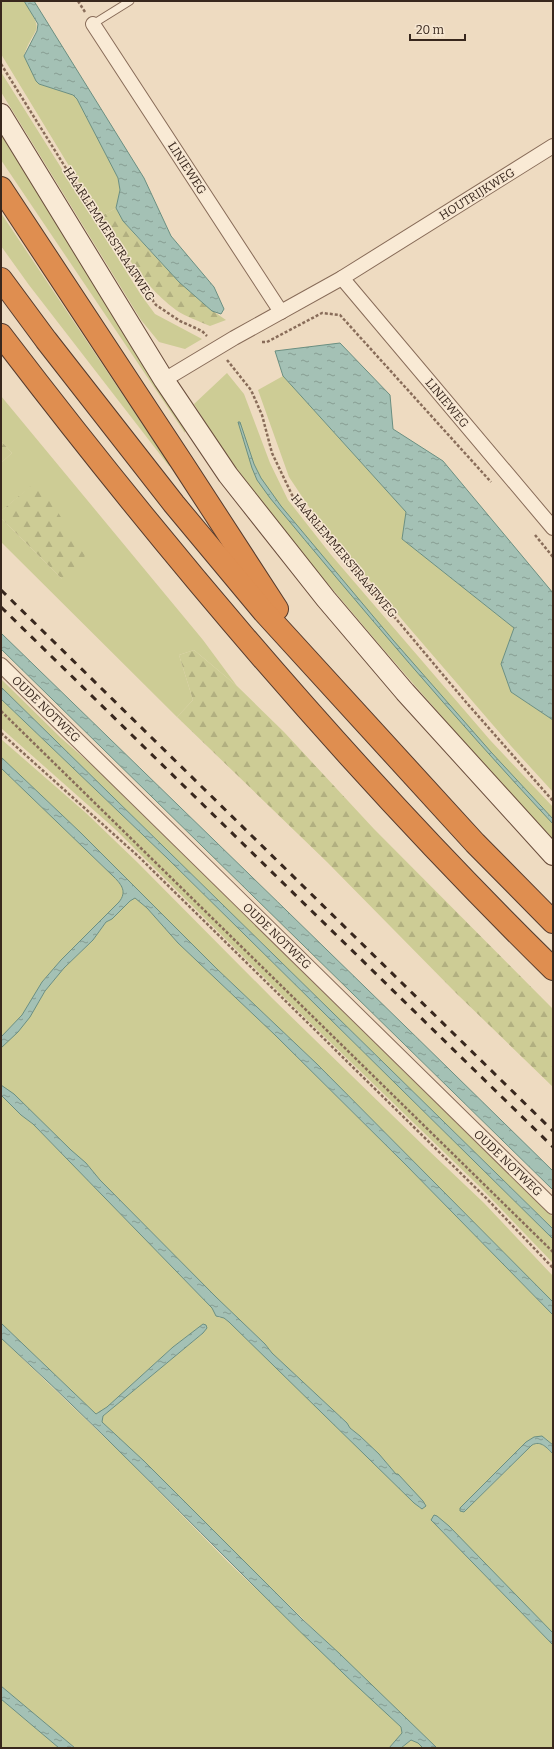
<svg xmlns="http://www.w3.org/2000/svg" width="554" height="1749" viewBox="0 0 554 1749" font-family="Bitter,serif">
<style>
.grass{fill:#cdcc95}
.forest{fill:url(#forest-firs)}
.water{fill:url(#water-ripples);stroke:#6b8f81}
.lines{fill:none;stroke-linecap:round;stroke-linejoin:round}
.service-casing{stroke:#886c59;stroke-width:9}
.minor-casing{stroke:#886c59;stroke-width:16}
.secondary-casing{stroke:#6a4d3c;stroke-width:22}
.motorway-casing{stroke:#563b2d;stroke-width:24}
.path{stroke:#886c59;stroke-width:2.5;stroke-dasharray:3 2;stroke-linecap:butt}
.service{stroke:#f9ead5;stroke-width:7}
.minor{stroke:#f9ead5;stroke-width:14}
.secondary{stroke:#f9ead5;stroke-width:20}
.motorway{stroke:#df8e50;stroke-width:22}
.rail{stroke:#38271d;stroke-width:3;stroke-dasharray:7 7;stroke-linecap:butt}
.labels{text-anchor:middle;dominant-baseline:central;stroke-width:3;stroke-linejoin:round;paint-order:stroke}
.street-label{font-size:12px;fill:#38271d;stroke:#f6e6d1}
</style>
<defs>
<pattern id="forest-firs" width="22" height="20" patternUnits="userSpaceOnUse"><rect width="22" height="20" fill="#cdcc95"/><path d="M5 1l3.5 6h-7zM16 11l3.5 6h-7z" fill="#b1af80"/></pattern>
<pattern id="water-ripples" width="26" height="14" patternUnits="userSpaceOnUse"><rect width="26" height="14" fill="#a4c1b5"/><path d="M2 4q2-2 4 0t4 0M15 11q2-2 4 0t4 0" fill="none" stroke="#879d93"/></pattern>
</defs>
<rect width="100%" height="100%" fill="#eedbc1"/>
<!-- grass -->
<g class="grass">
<path d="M 1,1 L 24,1 C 46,36 35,23 24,56 L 36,81 L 39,84 L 73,95 L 77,99 L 118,178 L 120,190 L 116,208 L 100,217 L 1,54 Z"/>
<polygon points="1,72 141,295 155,314 202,339 185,349 159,342 141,320 1,92"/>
<polygon points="1,134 185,429 185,433 1,160"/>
<polygon points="1,213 151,437 171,465 169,466 29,285 1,246"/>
<path d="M 227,373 L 244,394 L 270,463 L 288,500 L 332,556 L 490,740 L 553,807 L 553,839 C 482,762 412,684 345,604 C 291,540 237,476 194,404 Z"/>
<polygon points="283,376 406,512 402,539 514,628 501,664 511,692 553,720 553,792 511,746 405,623 311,510 289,477 258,390"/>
<polygon points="1,396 203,640 237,686 194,650 179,655 193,700 177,717 1,542 1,518 62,579 38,481 1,511 1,463 12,453 1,441"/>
<polygon points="1,679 61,738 117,787 510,1173 553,1217 553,1229 1,687"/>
<polygon points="1,699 167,858 553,1239 553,1263 480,1187 296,1009 115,829 1,728"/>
<polygon points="1,739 86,813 137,862 272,998 426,1148 484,1203 553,1276 553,1302 317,1064 217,969 81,833 1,757"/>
<path d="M 1,768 L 114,877 C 122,885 127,892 119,902 L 61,960 L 42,982 L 23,1015 L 1,1037 Z"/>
<path d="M 135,898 L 147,908 L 178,943 L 275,1035 L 405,1164 L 553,1315 L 553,1445 L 545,1438 L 526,1442 L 460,1508 L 464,1512 L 532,1445 C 541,1440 547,1448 553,1454 L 553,1633 L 448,1526 L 437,1516 L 433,1522 L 553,1645 L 553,1748 L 437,1748 C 373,1686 308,1625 245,1562 C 197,1515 151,1467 102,1422 L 103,1416 L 202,1334 L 203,1324 L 173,1347 L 107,1407 L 96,1414 L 1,1323 L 1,1095 L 21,1115 L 33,1124 L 212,1308 L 219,1318 L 224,1318 L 229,1322 L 420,1508 L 425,1506 L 398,1474 L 396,1475 L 379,1454 L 360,1436 L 350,1428 L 347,1423 L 272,1353 L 265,1344 L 216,1297 L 100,1180 L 86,1163 L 71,1151 L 27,1107 L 1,1085 L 1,1048 L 39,1002 L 45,991 L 64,968 L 93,940 L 106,922 L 112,919 L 130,901 Z"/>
<polygon points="1,1338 122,1454 228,1562 401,1727 402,1733 389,1748 75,1748 1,1686"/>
<polygon points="1,1699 59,1748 1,1748"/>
<polygon points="411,1740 418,1743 423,1748 401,1748"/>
</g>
<!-- forest -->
<g class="forest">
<path d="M 116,208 C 124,225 138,237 150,251 C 174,276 197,301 226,320 L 210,326 C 199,321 186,317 176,310 C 144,287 123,249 100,217 Z"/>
<polygon points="1,441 12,453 1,463"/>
<polygon points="38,480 85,556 62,579 1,518 1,511"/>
<polygon points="194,650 237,686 284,732 374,829 553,1009 553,1087 457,994 327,862 177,717 193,700 179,655"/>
</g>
<!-- water -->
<g class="water">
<polygon points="24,1 34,1 144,178 171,236 214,287 224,309 221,314 212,311 179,282 123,221 116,208 120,190 118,178 77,99 73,95 39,84 36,81 24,56 37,31 38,24"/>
<polygon points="340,343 390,395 393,429 443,461 553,593 553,720 511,692 501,664 514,628 402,539 406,512 283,376 275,351"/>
<path d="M 238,422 L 240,422 L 254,464 L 261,478 L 281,506 L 393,640 L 491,752 L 553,819 L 553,824 C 455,719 362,609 270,498 L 257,480 L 252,468 Z"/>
<path d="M 1,633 C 185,812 370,991 553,1171 L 553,1190 L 1,649 Z"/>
<polygon points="1,687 553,1229 553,1239 167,858 1,699"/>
<path d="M 1,757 L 81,833 L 217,969 L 317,1064 L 553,1302 L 553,1315 L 405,1164 L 275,1035 L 178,943 L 147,908 L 135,898 L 130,901 L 112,919 L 106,922 L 93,940 L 64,968 L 45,991 L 30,1017 L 18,1032 L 1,1048 L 1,1037 L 22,1015 L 42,982 L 61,960 L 119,902 C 127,892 122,885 114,877 L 1,768 Z"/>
<polygon points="1,1085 14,1094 71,1150 86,1163 100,1180 216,1297 265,1344 272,1353 347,1423 350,1428 360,1436 379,1454 396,1474 398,1474 423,1501 426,1506 422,1509 414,1503 229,1322 224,1318 216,1316 212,1308 33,1124 21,1115 1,1095"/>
<path d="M 1,1323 L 96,1414 L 107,1407 L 173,1347 L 203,1324 L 206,1325 L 207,1328 L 203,1333 L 103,1416 L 102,1422 L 144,1461 L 302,1619 L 340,1654 L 437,1748 L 423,1748 L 418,1743 L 411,1740 L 401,1748 L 389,1748 L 402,1733 L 401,1727 C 263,1602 138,1463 1,1338 Z"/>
<path d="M 542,1436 L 553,1445 L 553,1454 C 547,1448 541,1440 532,1445 L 464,1512 L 460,1511 L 460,1508 L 526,1442 L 534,1437 Z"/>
<polygon points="434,1515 437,1516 449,1526 553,1633 553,1645 433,1522 431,1520"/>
<polygon points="1,1686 75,1748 59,1748 1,1699"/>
</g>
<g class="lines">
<!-- service casing -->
<g class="service-casing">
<polyline id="service" points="93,24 130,1"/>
</g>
<!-- minor casing -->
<g class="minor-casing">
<g id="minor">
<polyline points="93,24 281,312"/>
<polyline points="342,278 553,528"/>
<polyline points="164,380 234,338 342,278 553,146"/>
<polyline points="1,665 553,1207"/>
</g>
</g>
<!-- secondary casing -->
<g class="secondary-casing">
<polyline id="secondary" points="1,114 164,380 228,475 326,599 405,692 553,855"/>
</g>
<!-- motorway casing -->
<g class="motorway-casing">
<g id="motorway">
<path d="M 1,188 C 94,328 186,468 277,609"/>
<polyline points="1,279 46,340 174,504 264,612 475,843 553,922"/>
<path d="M 1,335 C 171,558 353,772 553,969"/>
</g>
</g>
<!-- path -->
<g class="path">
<polyline points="78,1 85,12"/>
<polyline points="1,64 115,247 156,305 180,321 202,331 207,336"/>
<polyline points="262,342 267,342 322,313 340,315 491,482"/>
<polyline points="227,360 251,390 262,415 272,453 292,495 465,701 553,801"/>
<polyline points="535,535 553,557"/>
<polyline points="1,711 553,1252"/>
<polyline points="1,733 138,856 487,1199 553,1268"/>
</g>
<!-- service -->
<use href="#service" class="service"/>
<!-- minor -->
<use href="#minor" class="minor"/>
<!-- secondary -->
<use href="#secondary" class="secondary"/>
<!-- motorway -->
<use href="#motorway" class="motorway"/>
<!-- rail -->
<g class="rail">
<polyline points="1,590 553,1131"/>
<polyline points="1,607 553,1147"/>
</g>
</g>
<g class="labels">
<!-- street labels -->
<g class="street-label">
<text transform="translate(187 168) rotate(57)">LINIEWEG</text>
<text transform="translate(477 194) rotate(-32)">HOUTRIJKWEG</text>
<text transform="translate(109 234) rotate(57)">HAARLEMMERSTRAATWEG</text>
<text transform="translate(447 403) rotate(50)">LINIEWEG</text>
<text transform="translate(344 556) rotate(50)">HAARLEMMERSTRAATWEG</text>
<text transform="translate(46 709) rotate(44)">OUDE NOTWEG</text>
<text transform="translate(277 936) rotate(44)">OUDE NOTWEG</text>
<text transform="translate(508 1163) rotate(44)">OUDE NOTWEG</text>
</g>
</g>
<!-- border -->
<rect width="554" height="1749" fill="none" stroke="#38271d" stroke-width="4"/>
<!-- scale -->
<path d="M410 34v6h55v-6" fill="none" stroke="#38271d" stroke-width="2"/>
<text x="416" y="34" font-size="12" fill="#38271d" stroke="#f6e6d1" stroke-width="3" paint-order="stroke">20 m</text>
</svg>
